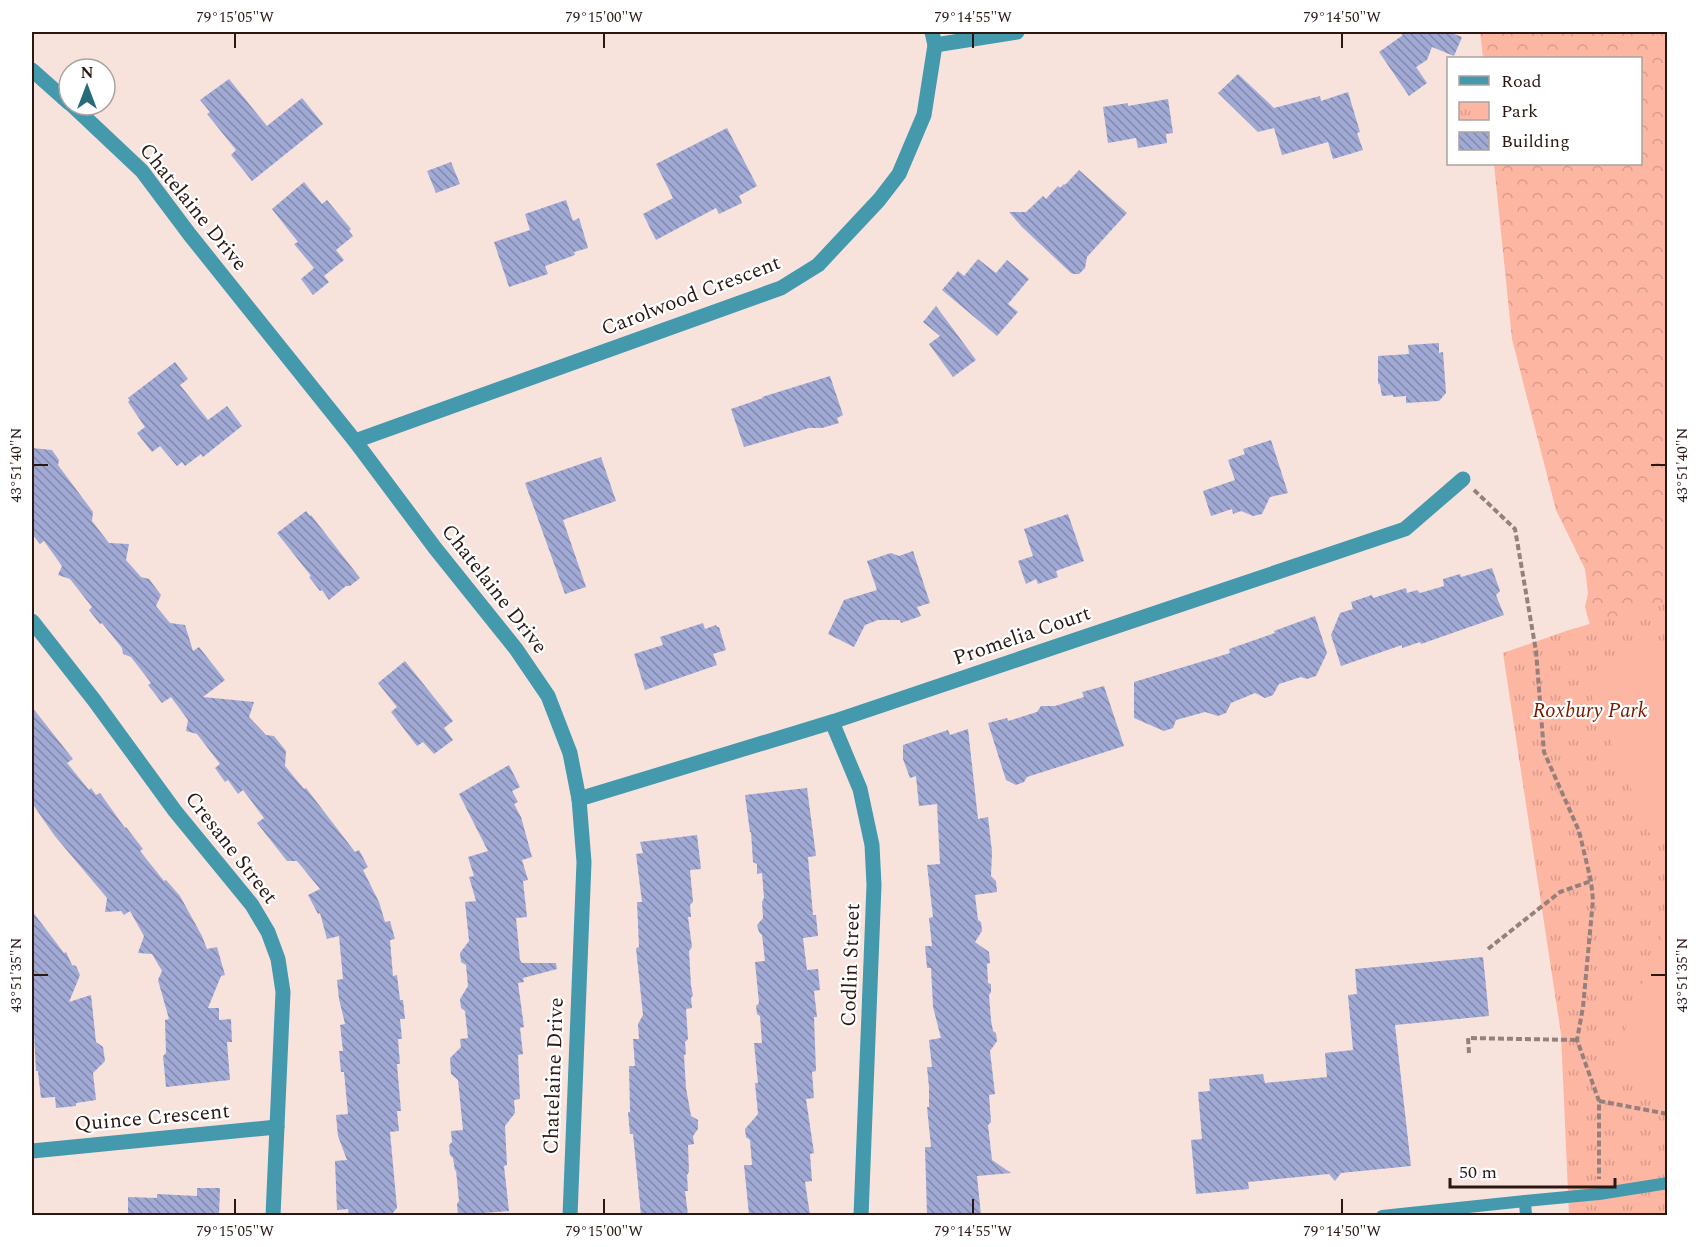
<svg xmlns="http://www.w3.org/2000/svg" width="1699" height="1247" viewBox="0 0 1699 1247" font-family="Spectral,serif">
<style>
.forest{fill:url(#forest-crowns)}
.park{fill:url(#park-tufts)}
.pitch{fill:#fdb6a2}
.building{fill:url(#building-back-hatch)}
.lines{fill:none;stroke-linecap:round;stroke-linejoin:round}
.path{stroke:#95807b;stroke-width:4;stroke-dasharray:6 3;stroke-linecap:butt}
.lane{stroke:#4499ad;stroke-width:12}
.street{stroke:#4499ad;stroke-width:15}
.ticks{fill:none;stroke:#2b1813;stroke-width:2}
.labels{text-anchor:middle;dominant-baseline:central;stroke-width:4.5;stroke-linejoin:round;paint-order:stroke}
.street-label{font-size:21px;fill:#2b1813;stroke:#fff}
.park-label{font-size:21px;font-style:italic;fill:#751b00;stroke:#fff}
.neatline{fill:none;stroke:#2b1813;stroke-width:2}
.ticks-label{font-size:15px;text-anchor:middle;fill:#2b1813}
</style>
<defs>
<pattern id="forest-crowns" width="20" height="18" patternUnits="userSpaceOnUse" patternTransform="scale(1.5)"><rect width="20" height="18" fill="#fdb6a2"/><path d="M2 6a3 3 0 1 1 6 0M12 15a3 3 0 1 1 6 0" fill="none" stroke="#d99c8b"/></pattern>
<pattern id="park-tufts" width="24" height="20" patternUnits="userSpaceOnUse" patternTransform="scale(1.5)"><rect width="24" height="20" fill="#fdb6a2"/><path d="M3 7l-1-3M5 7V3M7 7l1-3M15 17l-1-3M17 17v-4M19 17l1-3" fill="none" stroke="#d99c8b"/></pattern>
<pattern id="building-back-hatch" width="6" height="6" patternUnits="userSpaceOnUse" patternTransform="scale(1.5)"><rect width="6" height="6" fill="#a1aad5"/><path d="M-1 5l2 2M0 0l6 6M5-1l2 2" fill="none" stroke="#8389ac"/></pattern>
</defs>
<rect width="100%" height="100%" fill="#f8e2dc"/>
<!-- forest -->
<polygon class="forest" points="1480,32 1667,32 1667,616 1590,625 1585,607 1588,593 1585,569 1556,510 1512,339 1494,164 1640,164 1640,58 1483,58"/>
<!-- park -->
<polygon class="park" points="1667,601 1667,1215 1569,1215 1561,1034 1503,653 1566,631"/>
<!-- pitch -->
<g class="pitch">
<polygon points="1667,640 1667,835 1653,841 1583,675"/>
<polygon points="1667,924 1667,1096 1618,1079 1629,1014"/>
</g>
<!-- building -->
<g class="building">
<polygon points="1397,32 1448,32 1462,37 1454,56 1432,47 1427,60 1416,67 1427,83 1409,96 1379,52 1403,35"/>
<polygon points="1238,74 1274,108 1320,96 1321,101 1348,92 1360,132 1357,133 1363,150 1333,159 1328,142 1282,155 1274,128 1258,132 1218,93"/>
<polygon points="229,79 267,126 302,98 323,124 252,181 231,155 236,150 207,114 210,112 200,100"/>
<polygon points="1168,99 1173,133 1166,134 1167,143 1138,148 1136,138 1108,143 1103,107 1128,103 1128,106"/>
<polygon points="727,128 757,186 739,196 742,203 719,214 716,208 656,240 643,214 673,198 656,164"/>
<polygon points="451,162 460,184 436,193 427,171"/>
<polygon points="1079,170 1127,213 1087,257 1085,268 1079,274 1074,274 1071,273 1022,227 1009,212 1026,212 1043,196 1046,199 1058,186 1060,188 1064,184 1065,185"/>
<polygon points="304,182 322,204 327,200 351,229 349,231 353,236 336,250 344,260 324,276 329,282 313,295 301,279 314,268 294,244 298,242 272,209"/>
<polygon points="566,200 573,221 579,218 588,248 574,252 575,255 545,266 548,274 509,287 494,242 530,230 525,214"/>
<polygon points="978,259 996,273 1007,260 1029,279 1008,304 1018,312 997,336 942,290 958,271 964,276"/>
<polygon points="936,306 976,360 953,377 929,344 940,336 923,322"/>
<polygon points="1439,343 1439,353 1443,352 1446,393 1439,401 1406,403 1406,396 1393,397 1393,395 1382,396 1380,385 1378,383 1378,356 1409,354 1408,345"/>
<polygon points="175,362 188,379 180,385 208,420 227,406 242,426 203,457 201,454 185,466 182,462 177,466 160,446 152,452 137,433 145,427 128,402 130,400 128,398"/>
<polygon points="830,376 843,415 837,418 839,423 822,428 809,428 744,447 731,409 763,398 762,397"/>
<polygon points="1271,440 1288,493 1270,497 1262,514 1253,516 1241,511 1233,514 1232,509 1211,516 1203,491 1235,480 1228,460 1245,454 1243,449"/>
<polygon points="32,448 52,450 59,460 58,465 93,512 92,521 109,543 129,544 126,560 141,577 149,579 161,595 156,606 170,623 185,625 193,651 199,647 225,680 203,697 254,702 249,717 266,735 274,736 286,751 285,766 304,789 306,788 355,852 359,850 368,867 363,870 379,902 385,922 390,921 395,939 390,940 393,976 397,975 400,1000 403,1000 405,1019 400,1019 402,1039 398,1039 400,1064 397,1064 401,1111 397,1111 399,1131 390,1132 397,1208 391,1215 349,1215 348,1209 337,1210 335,1161 347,1160 338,1136 336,1115 348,1114 344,1072 341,1072 339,1051 343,1051 340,1025 345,1024 339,999 337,980 343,979 339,936 327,939 320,913 318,914 308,895 320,889 297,861 287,861 257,823 264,818 243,790 238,794 228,780 225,782 215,768 220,764 197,734 186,731 188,720 171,697 162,703 148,685 151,683 131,657 123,654 122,648 102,623 100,624 89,610 92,607 70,579 58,575 62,566 44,541 40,544 32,534"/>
<polygon points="601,457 616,501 563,520 586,587 565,594 525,483"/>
<polygon points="306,511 310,516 311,515 360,578 350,586 346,586 329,600 322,590 320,591 309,577 311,576 277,533"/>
<polygon points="1068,514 1084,561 1056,571 1058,577 1038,584 1036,579 1026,584 1018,561 1033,556 1024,529"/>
<polygon points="913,551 930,603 917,607 921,616 901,623 900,620 878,620 865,625 854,647 828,634 844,600 877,590 867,561 891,553 899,556"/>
<polygon points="1492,568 1500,591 1496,595 1504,615 1421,644 1420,642 1402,648 1402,645 1341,666 1331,635 1340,613 1353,609 1351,602 1372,595 1373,598 1406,588 1407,593 1417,590 1420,593 1444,586 1443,579 1460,574 1461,577"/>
<polygon points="1315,616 1327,653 1316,676 1307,679 1301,677 1279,684 1273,695 1265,698 1255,693 1231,703 1226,713 1218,716 1205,712 1176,720 1173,728 1164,731 1134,718 1134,682 1230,653 1229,649 1275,633 1274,631"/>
<polygon points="703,623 705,629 716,625 717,627 719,627 726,650 713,654 717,665 645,690 634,654 663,645 660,637"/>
<polygon points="405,661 453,721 444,728 453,740 434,754 423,742 417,746 391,712 397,707 378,683"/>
<polygon points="1104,686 1124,746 1027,777 1024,782 1016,785 1006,780 988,723 1007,718 1008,721 1037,712 1041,706 1055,706 1084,697 1082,692"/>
<polygon points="32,707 73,759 67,763 89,790 91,788 96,795 100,793 125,828 126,827 143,849 140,851 164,881 166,880 180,896 202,936 207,949 217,947 225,975 221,976 208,1008 219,1008 219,1020 231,1019 232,1042 227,1042 230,1080 166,1087 163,1056 166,1053 165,1020 169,1019 158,980 162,971 152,954 138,953 144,936 130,911 124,915 121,911 105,912 107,898 54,835 32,803"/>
<polygon points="968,729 978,819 988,817 992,852 991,876 996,881 997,892 975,895 978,920 981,922 982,931 975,942 989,952 990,963 987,964 988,983 991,984 991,992 989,995 991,1020 993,1031 996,1033 997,1041 990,1051 995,1094 989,1095 991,1122 988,1125 992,1160 1011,1173 977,1176 981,1215 927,1215 925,1147 931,1147 927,1107 929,1107 929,1087 927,1067 932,1067 929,1040 941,1038 933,1007 931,968 927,968 925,946 932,946 929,918 933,917 927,865 940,864 937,804 919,806 916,776 910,778 903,759 903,745 948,730 950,735"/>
<polygon points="509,765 520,787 512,791 518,802 514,804 521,817 532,857 522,860 528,880 523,881 527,917 516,918 520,960 522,963 556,963 557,969 523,978 524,982 518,983 524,1027 520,1028 523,1054 518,1055 520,1099 514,1100 515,1113 505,1126 507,1165 504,1166 509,1211 458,1215 457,1204 459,1201 456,1170 455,1171 453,1158 450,1155 449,1145 452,1142 451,1131 463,1130 458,1080 451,1074 450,1058 461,1047 460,1039 468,1038 465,1011 461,1008 460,999 468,986 466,965 461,962 460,953 469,941 465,902 476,901 469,877 474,876 468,857 488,851 459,794"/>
<polygon points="807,788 816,856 808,857 813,915 816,915 818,936 803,938 807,970 818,969 820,990 814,991 817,1017 814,1017 816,1071 812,1072 814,1098 806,1099 814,1153 810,1154 812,1181 805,1182 810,1215 749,1215 744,1165 752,1165 750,1140 746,1137 745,1129 758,1114 755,1083 758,1083 754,1043 762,1043 760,1016 757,1014 756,1006 759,1003 755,962 765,961 762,935 759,932 757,925 763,918 762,902 764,898 762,873 757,874 757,864 753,862 751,832 750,832 745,795"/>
<polygon points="697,835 701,869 690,870 693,902 690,905 691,917 688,917 692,947 689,951 691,986 693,995 691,998 692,1008 686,1009 688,1039 685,1042 686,1054 684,1055 686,1088 691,1116 698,1120 698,1129 693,1136 694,1144 688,1145 689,1172 687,1175 688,1191 685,1191 688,1215 641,1215 633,1134 630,1134 628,1112 630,1112 629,1066 635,1066 633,1039 639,1039 638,1024 643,1015 636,948 639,947 637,902 642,902 636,854 643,853 640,842"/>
<polygon points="32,911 64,953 66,952 72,965 76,966 80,975 69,1002 91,995 96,1042 103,1047 105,1061 93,1073 96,1100 76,1103 76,1106 56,1108 55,1097 41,1098 38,1071 36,1071 34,1034 32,1028"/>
<polygon points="1483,957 1489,1016 1395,1025 1411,1166 1341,1173 1335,1181 1329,1174 1248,1182 1249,1189 1196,1194 1191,1140 1202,1139 1198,1092 1210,1091 1209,1079 1263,1074 1265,1083 1327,1077 1325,1053 1353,1050 1348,995 1357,994 1355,969"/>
<polygon points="197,1188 220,1188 219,1215 128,1215 128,1197 157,1198 157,1194 197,1196"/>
</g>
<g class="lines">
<!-- path -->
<g class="path">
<polyline points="1474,490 1515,529 1536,651 1544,752 1579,831 1591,881 1593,900 1583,1007 1577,1040 1599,1101 1599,1179"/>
<polyline points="1488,949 1560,892 1591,881"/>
<polyline points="1469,1053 1468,1038 1577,1040"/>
<polyline points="1599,1101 1668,1114"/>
</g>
<!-- lane -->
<g class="lane">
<polyline points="1525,1201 1599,1194 1668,1183"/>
<polyline points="1382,1216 1525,1201 1526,1216"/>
</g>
<!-- street -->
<g class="street">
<polyline points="935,45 1017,32"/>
<polyline points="32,70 69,103"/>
<polyline points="72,105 142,171 190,235 355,441 435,548 516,649 548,696 570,753 579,799 584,862 570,1216"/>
<polyline points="355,441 781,288 818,265 879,200 899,174 924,115 935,45 932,32"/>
<polyline points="32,621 94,700 175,811 252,905 268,932 278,959 283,992 273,1216"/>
<polyline points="832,722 860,789 872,845 874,885 861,1216"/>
<polyline points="579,799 832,722 1405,529 1463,479"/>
<polyline points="32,1151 277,1127"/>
</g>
</g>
<!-- ticks -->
<path class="ticks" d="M 235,33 L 235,48M 604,33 L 604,48M 973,33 L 973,48M 1342,33 L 1342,48M 33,465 L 48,465M 1651,465 L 1666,465M 33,975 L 48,975M 1651,975 L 1666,975M 235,1199 L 235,1214M 604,1199 L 604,1214M 973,1199 L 973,1214M 1342,1199 L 1342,1214"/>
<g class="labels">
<!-- street labels -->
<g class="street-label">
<text transform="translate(193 207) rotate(51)">Chatelaine Drive</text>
<text transform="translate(691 296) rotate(-21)">Carolwood Crescent</text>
<text transform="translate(494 589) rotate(52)">Chatelaine Drive</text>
<text transform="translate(1022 636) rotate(-19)">Promelia Court</text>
<text transform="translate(231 848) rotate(52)">Cresane Street</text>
<text transform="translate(851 965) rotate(-88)">Codlin Street</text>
<text transform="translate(554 1076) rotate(-88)">Chatelaine Drive</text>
<text transform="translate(152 1118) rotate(-5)">Quince Crescent</text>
</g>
<!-- park labels -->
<g class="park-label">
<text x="1590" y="711">Roxbury Park</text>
</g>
</g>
<!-- border -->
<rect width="1699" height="1247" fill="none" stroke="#ffffff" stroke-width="66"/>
<!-- legend -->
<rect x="1447" y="57" width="195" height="108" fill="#ffffff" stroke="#aaa3a1" stroke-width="1.5"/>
<rect x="1459" y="76" width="30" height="9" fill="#4499ad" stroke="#aaa3a1" stroke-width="1.5"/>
<text x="1501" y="87" font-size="18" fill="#2b1813">Road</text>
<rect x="1459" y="102" width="30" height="18" fill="url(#park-tufts)" stroke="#aaa3a1" stroke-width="1.5"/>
<text x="1501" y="117" font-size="18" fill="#2b1813">Park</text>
<rect x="1459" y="132" width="30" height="18" fill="url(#building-back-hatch)" stroke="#aaa3a1" stroke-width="1.5"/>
<text x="1501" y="147" font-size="18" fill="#2b1813">Building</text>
<!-- north arrow -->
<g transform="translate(87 87)"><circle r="28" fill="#ffffff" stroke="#aaa3a1" stroke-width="1.5"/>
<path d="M0-4.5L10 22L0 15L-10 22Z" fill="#266c7b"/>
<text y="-9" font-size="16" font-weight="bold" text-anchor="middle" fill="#2b1813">N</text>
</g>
<!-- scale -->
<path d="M1450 1178v9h165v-9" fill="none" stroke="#2b1813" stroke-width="3"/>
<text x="1459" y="1178" font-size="18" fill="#2b1813" stroke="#ffffff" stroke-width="4.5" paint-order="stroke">50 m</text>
<rect x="33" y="33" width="1633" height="1181" class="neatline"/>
<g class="ticks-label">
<text x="235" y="22">79°15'05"W</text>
<text x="604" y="22">79°15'00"W</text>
<text x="973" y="22">79°14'55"W</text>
<text x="1342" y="22">79°14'50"W</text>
<text transform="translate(16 465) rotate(-90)" y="5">43°51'40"N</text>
<text transform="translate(1682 465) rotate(-90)" y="5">43°51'40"N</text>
<text transform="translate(16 975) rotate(-90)" y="5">43°51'35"N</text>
<text transform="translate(1682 975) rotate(-90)" y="5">43°51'35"N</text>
<text x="235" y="1236">79°15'05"W</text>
<text x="604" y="1236">79°15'00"W</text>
<text x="973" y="1236">79°14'55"W</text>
<text x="1342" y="1236">79°14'50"W</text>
</g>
</svg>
